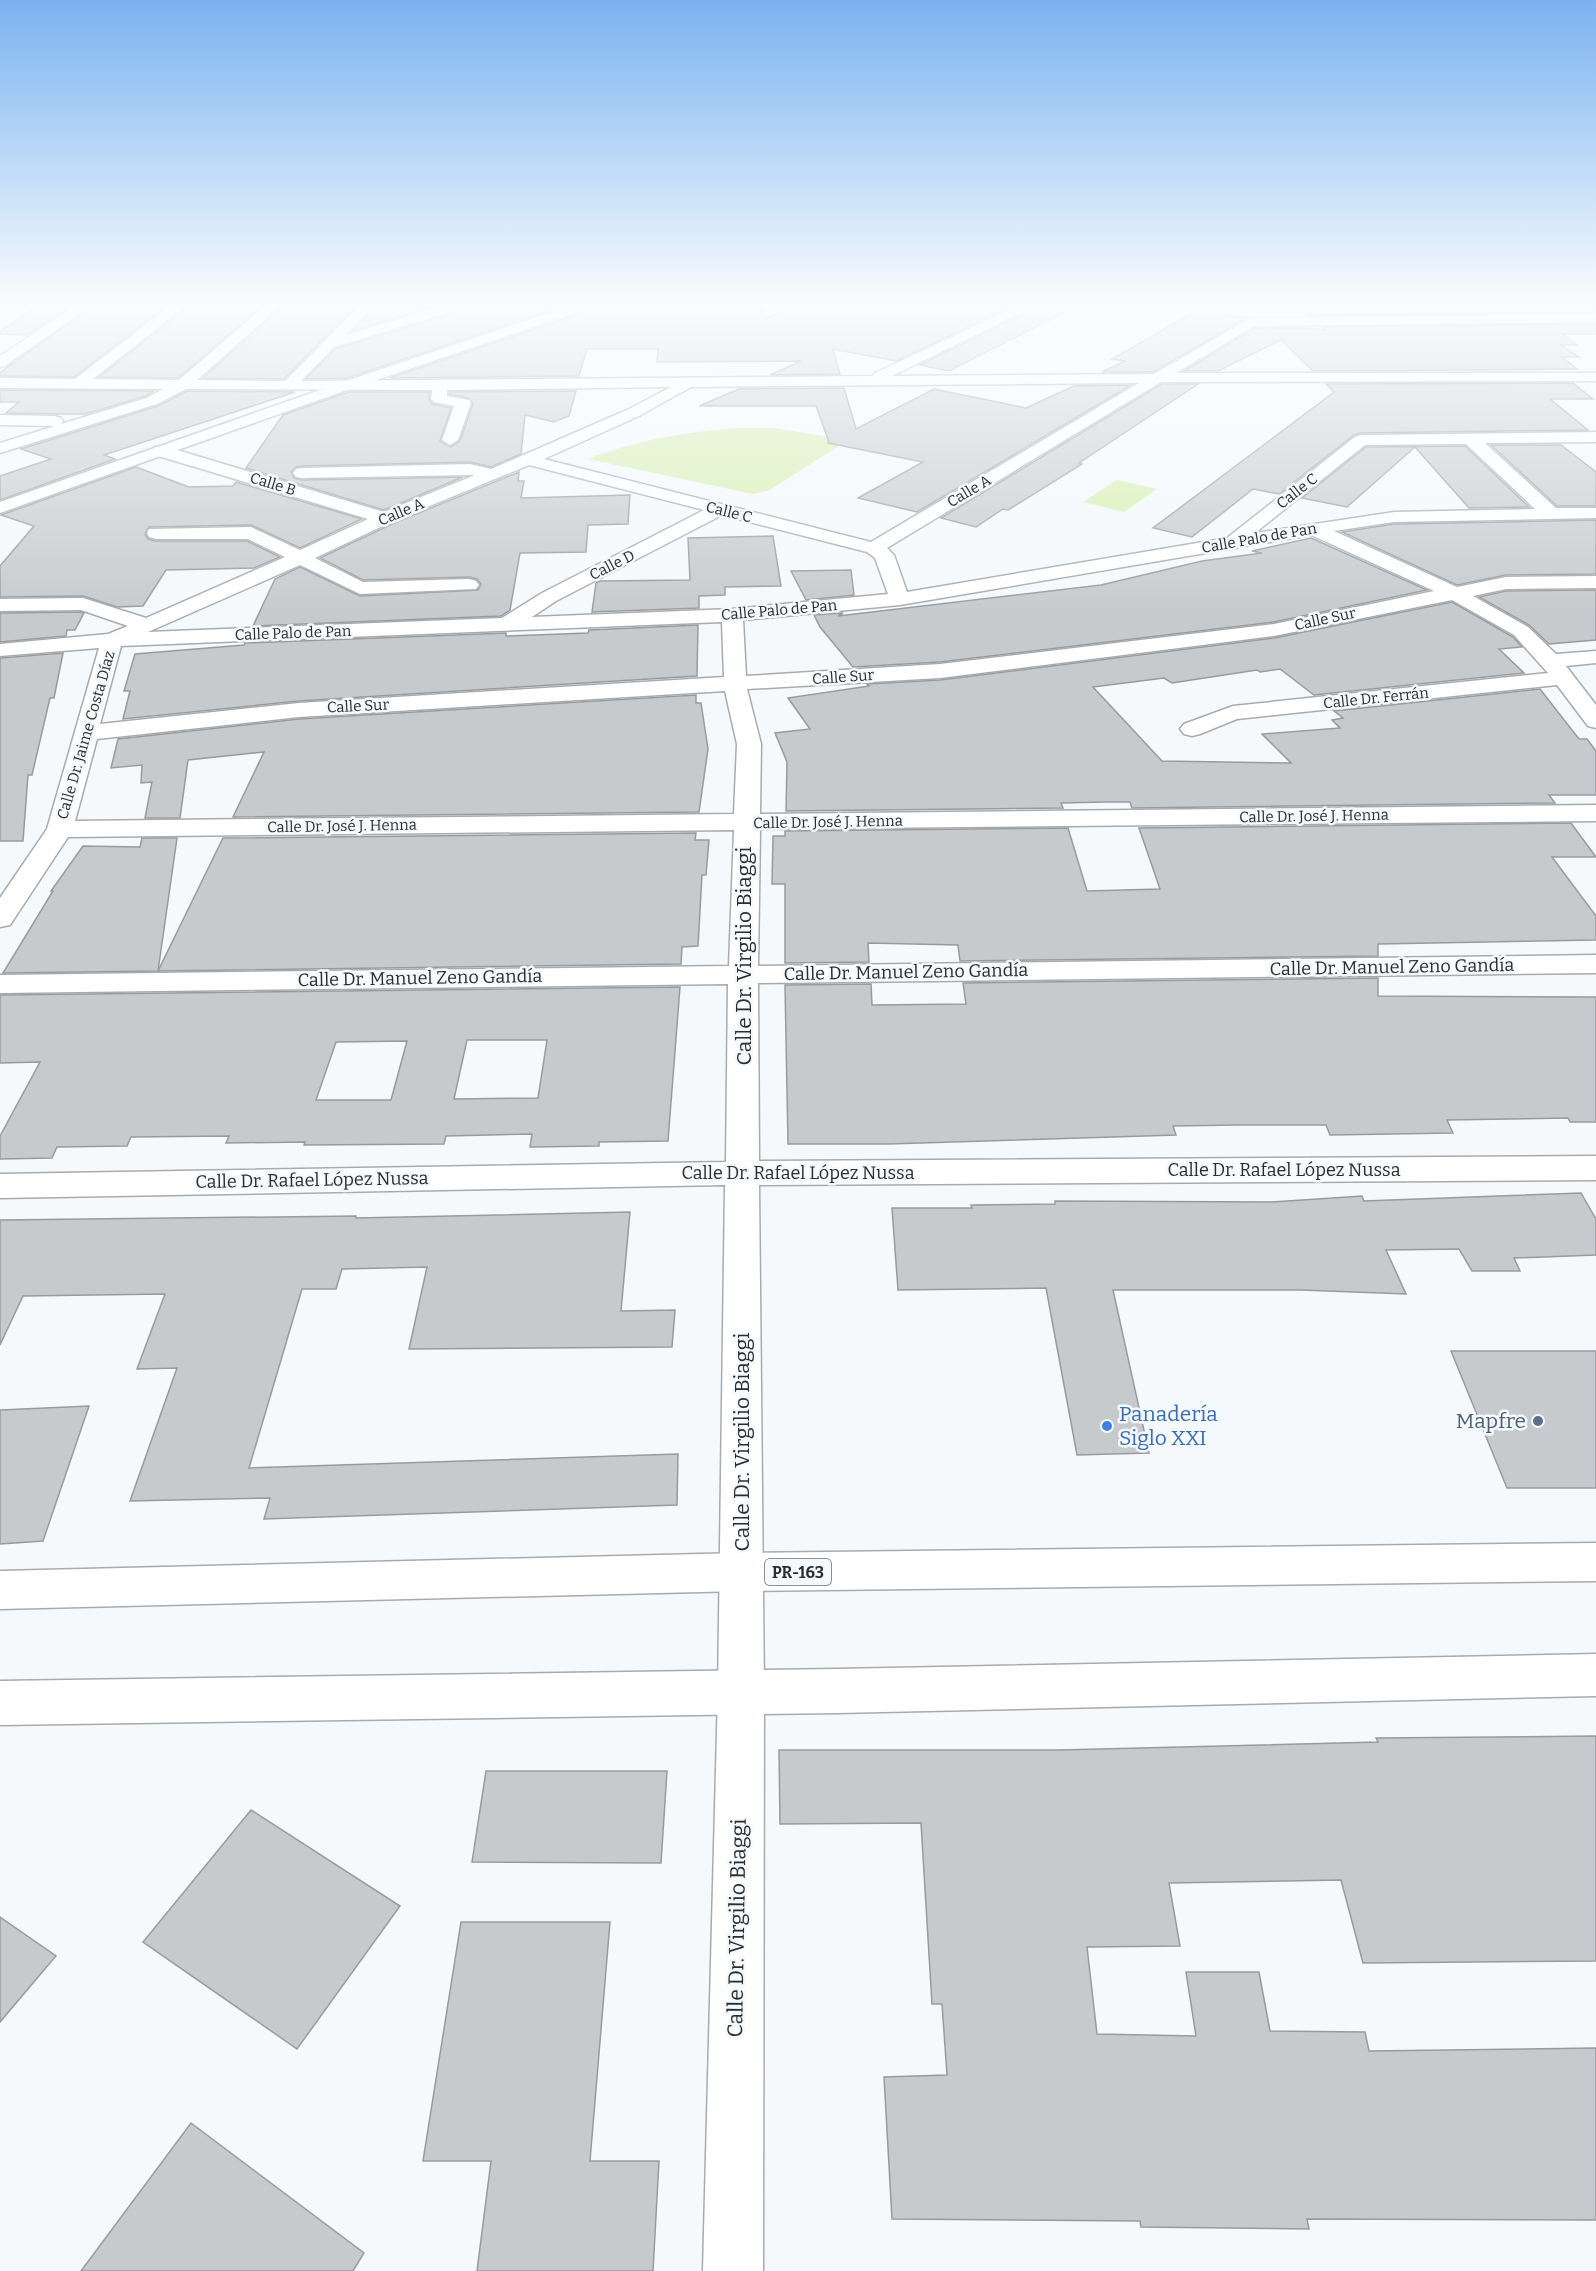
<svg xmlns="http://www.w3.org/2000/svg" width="1596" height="2271" viewBox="0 0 1596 2271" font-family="Bitter,serif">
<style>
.green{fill:#d5efad}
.building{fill:#c6cacd;stroke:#989b9e;stroke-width:1.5;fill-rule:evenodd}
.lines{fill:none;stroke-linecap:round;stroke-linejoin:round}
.minor-casing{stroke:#a8abae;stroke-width:3}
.major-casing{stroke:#a8abae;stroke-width:3}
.minor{fill:#fff;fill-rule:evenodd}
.major{fill:#fff;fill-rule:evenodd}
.service-dot{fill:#5c6f8a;stroke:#f5f9fc;stroke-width:2}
.shop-dot{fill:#3f7fe0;stroke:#f5f9fc;stroke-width:2}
.labels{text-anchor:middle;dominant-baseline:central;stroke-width:5;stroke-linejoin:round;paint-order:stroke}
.far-street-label{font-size:15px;fill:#2a2c2d;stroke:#f5f9fc}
.shield{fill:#f5f9fc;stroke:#676a6b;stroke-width:1.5}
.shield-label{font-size:16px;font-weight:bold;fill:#2a2c2d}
.street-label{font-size:18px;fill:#2a2c2d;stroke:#f5f9fc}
.near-street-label{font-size:21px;fill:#2a2c2d;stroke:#f5f9fc}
.near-shop-label{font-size:21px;fill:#366cbe;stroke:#f5f9fc;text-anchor:start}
.near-service-label{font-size:21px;fill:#4e5e75;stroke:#f5f9fc;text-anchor:end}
</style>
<rect width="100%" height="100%" fill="#f5f9fc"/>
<!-- green -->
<g class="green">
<path d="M 735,428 L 774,428 L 848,440 L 768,491 L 753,494 L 588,459 C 637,440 682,433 735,428 Z"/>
<polygon points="1117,480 1157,489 1124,512 1083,502"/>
</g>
<!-- building -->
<g class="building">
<polygon points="47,300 80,300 27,335 0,334 0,331"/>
<polygon points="101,300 174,300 74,377 0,376 0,373 6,368"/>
<polygon points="255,300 269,300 178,378 99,377 195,301"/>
<polygon points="289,300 362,300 284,379 203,378"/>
<polygon points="381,300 455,300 353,330"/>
<polygon points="484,300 582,300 347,378 306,379 335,349 481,305"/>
<polygon points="609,300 635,300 636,310 666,300 755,300 767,318 810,300 1026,300 896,361 833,349 840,374 770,375 801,361 657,362 658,349 587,349 579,376 390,378 606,305"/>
<polygon points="1050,300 1089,300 949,371 920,365"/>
<polygon points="1293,300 1596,300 1596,312 1309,315"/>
<polygon points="1211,302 1219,314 1247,318 1153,372 1102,372 1125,361 1112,359"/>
<polygon points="1596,324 1596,334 1562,334 1577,345 1561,345 1579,357 1562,357 1577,369 1313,371 1281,340 1218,371 1184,371 1255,328 1308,328 1325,330 1322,327"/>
<polygon points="1573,383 1593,399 1550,399 1588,430 1360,433 1354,435 1279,494 1253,489 1192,537 1153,528 1334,392 1326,384"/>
<polygon points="1162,384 1198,384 1079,463 1082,464 1008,510 1003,509 976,527 941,518"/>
<polygon points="1131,385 917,512 858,498 923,462 828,443 829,442 816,406 699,406 739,389 844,388 856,429 934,389 1026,408 1074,386"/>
<polygon points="0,390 154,391 146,396 85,414 57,414 6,413 19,402 0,402"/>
<polygon points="187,391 295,392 104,455 115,459 0,500 0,476 51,459 21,449 158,406"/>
<polygon points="576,391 569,416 554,422 525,415 521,454 491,467 470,462 302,466 296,467 291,472 294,478 302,480 463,477 384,510 246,468 283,415 349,392 429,392 429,399 432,404 451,408 440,441 451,447 460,441 473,404 469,398 449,394 449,392"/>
<polygon points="1491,445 1561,445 1596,472 1596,506 1557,506"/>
<polygon points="1465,446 1529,507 1469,508 1415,447 1347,507 1302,498 1366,447"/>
<polygon points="136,467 189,487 233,486 236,482 362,519 300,548 251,525 149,527 145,534 148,539 155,541 247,541 280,557 254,568 166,570 143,606 117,607 83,596 0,597 0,566 34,526 1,515"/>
<polygon points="519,472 518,481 524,481 521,498 630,495 628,524 588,525 586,552 520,553 510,610 501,616 253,626 275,579 300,567 360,596 478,590 481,584 477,579 469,577 363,580 320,558 392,524"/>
<polygon points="1596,520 1596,574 1506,575 1457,585 1342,532 1394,524"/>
<polygon points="773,536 781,586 725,587 725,595 699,596 699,608 592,612 596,583 600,581 690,580 688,538"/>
<polygon points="1311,538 1427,590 1274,622 940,662 853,667 820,627 814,615 843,613 838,616 1101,585 1202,561 1262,553 1252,551"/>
<polygon points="851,570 854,595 806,600 791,571"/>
<polygon points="1596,590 1596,640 1549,644 1529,625 1479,597 1506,591"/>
<polygon points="1452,602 1513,637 1522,647 1499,649 1524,673 1314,695 1280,669 1260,672 1257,670 1172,683 1164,678 1093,687 1162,761 1291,763 1262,734 1340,728 1332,720 1343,718 1334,711 1540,689 1579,739 1587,739 1596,751 1596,795 1549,795 1555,803 1132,808 1130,802 1105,802 1061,803 1063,808 786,811 787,762 775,733 810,729 788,698 869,686 867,684 940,680 1274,638"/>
<polygon points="81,612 84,613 75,630 67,630 66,636 0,642 0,613"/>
<polygon points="698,625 697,676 299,701 123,719 130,691 124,691 135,654 244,645 245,643 506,633 506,636 588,633 589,630"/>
<polygon points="63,653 54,698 50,698 32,775 28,775 23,841 0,841 0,658"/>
<polygon points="696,695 696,703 701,703 708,749 699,812 233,817 264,752 188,760 180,818 145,818 152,782 141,783 142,765 111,768 118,739 299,719"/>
<polygon points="1571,823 1596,857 1552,857 1596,916 1596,940 1378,944 1378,956 960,961 958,945 868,943 869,962 785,963 785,884 772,884 773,836 785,836 785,831 1068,828 1087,891 1160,889 1139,828"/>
<polygon points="696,833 695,840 709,840 706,875 702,875 698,946 682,947 681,964 158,971 223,838"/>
<polygon points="142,838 177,838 158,971 3,973 53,891 51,891 83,846 140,847"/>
<polygon points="1378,978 1378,996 1596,997 1596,1122 1570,1122 1568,1118 1447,1120 1453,1133 1330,1135 1326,1125 1237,1125 1173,1126 1176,1135 888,1144 788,1144 785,985 871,984 872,1005 966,1004 963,983"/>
<path d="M 680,987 L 668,1141 L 599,1142 L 599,1146 L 530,1147 L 532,1134 L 446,1136 L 444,1144 L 304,1145 L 305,1142 L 226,1143 L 229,1136 L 131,1137 L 127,1146 L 57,1147 L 52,1158 L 0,1159 L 0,1136 L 40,1062 L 0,1063 L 0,995 ZM 467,1040 L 547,1040 L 538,1098 L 454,1099 ZM 407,1041 L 391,1100 L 316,1100 L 336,1042 Z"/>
<polygon points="1581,1193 1596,1219 1596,1255 1514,1258 1520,1271 1472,1271 1459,1249 1386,1250 1406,1294 1301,1290 1113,1290 1149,1453 1077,1455 1046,1288 898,1290 892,1208 972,1208 971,1205 1055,1204 1055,1201 1272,1202 1362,1196 1364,1201"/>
<polygon points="630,1212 621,1311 675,1310 672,1347 409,1349 427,1267 342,1269 336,1289 302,1289 249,1468 678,1454 677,1505 264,1519 270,1498 130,1501 177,1368 137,1369 165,1294 23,1296 0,1345 0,1220 356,1216 356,1218"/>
<polygon points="1451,1351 1596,1351 1596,1488 1507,1488"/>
<polygon points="89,1406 43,1541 0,1544 0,1410"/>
<polygon points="1596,1736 1596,1961 1363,1963 1341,1880 1169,1883 1180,1946 1087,1947 1097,2034 1196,2036 1186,1972 1259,1972 1270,2031 1365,2032 1369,2051 1596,2048 1596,2220 1307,2219 1309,2229 1141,2227 1140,2221 892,2219 884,2077 947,2075 942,2004 932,2004 921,1823 780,1824 779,1750 1059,1750 1378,1742 1376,1738"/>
<polygon points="486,1771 667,1771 661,1863 472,1862"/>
<polygon points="251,1810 400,1906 297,2049 143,1942"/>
<polygon points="0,1917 56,1956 0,2022"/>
<polygon points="461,1922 610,1922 590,2161 659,2161 653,2271 477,2271 491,2161 423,2161"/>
<polygon points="191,2123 364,2253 353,2271 81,2271"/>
</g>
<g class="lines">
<!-- minor casing -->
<g class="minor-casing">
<g id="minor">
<polygon points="0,300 8,300 0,305"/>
<polygon points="84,300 99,300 5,366 0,367 0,356"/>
<path d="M 178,300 L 193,300 L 93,379 L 179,380 L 272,300 L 287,300 L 197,380 L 285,381 L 365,300 L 379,300 L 346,335 L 462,300 L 482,300 L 480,303 L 334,347 L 301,381 L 873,376 L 875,373 L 1031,300 L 1048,300 L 892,376 L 1154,374 L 1251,318 L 1596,314 L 1596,322 L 1254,326 L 1176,373 L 1596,373 L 1596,381 L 1161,382 L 887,548 L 894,555 L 907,592 L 1227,538 L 1355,437 L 1361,435 L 1596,432 L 1596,442 L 1485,443 L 1556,508 L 1596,508 L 1596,518 L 1394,522 L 1334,531 L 1457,587 L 1506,577 L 1596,576 L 1596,588 L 1506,589 L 1473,596 L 1528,627 L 1556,654 L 1596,651 L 1596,663 L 1566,666 L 1596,705 L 1596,728 L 1588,726 L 1557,685 L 1237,719 L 1200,734 L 1192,736 L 1184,734 L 1180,729 L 1184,724 L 1233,706 L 1548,673 L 1514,635 L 1452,600 L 1274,636 L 940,678 L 747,689 L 761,744 L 760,814 L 1596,805 L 1596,821 L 760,829 L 758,966 L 1596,955 L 1596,973 L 758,983 L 759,1161 L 1596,1156 L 1596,1180 L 759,1185 L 764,1692 L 763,2271 L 703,2271 L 718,1692 L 725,1185 L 0,1198 L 0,1174 L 726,1162 L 728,984 L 0,993 L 0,975 L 729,966 L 734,830 L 68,837 L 10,925 L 0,927 L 0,898 L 47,829 L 99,648 L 0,656 L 0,644 L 108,634 L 128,626 L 81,610 L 0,611 L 0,599 L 83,598 L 146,618 L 285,557 L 248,539 L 156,539 L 149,537 L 147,533 L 149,529 L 251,527 L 300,550 L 368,519 L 155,455 L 153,451 L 155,447 L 167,447 L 384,512 L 475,475 L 302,478 L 296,477 L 293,473 L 296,469 L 302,468 L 470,464 L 491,469 L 627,410 L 671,387 L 447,390 L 447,396 L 469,400 L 471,403 L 458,440 L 450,445 L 442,440 L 454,406 L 434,402 L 431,399 L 432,390 L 186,389 L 157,404 L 0,453 L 0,443 L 55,426 L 0,425 L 0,415 L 55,416 L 61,418 L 63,421 L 61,424 L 147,398 L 163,389 L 0,388 L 0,378 L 75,379 ZM 1139,383 L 871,542 L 544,459 L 639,416 L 691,387 ZM 1466,444 L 1535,509 L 1394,512 L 1255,533 L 1365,445 ZM 529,465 L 704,510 L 542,593 L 502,618 L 148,632 L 300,565 L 360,594 L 476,589 L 479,585 L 476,581 L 469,579 L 363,582 L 315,558 L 391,522 ZM 722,515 L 867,552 L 875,558 L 888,594 L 732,609 L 532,617 L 556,601 ZM 1311,535 L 1434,591 L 1274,624 L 940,664 L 746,676 L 743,620 L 900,605 ZM 722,622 L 724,677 L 299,703 L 100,724 L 121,646 ZM 725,691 L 737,744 L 734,814 L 75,821 L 97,739 L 299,717 Z"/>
</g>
</g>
<!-- major casing -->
<g class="major-casing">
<g id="major">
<polygon points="588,300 607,300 605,303 350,389 0,513 0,502 340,383"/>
<polygon points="1596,1543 1596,1581 741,1591 0,1609 0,1571 741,1553"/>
<polygon points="1596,1654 1596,1696 837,1713 0,1725 0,1681 837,1669"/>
</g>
</g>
<!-- minor -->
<use href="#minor" class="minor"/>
<!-- major -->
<use href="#major" class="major"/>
</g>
<!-- sky -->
<linearGradient id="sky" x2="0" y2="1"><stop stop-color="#7ab2f0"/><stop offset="0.49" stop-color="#fafcfe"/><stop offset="1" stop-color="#fafcfe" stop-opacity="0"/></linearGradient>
<rect width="1596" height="618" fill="url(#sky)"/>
<!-- markers -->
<circle class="service-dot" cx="1538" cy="1421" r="6"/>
<circle class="shop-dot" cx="1107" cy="1426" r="6"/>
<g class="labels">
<!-- far-street labels -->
<g class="far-street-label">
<text transform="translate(273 484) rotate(17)">Calle B</text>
<text transform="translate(969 491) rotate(-31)">Calle A</text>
<text transform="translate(1297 491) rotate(-38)">Calle C</text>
<text transform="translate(401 512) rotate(-23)">Calle A</text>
<text transform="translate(729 512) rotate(14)">Calle C</text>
<text transform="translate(1259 538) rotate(-10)">Calle Palo de Pan</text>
<text transform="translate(612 565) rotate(-27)">Calle D</text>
<text transform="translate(779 610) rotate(-5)">Calle Palo de Pan</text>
<text transform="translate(1325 619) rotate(-12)">Calle Sur</text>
<text transform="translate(293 633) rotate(-2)">Calle Palo de Pan</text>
<text transform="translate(843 677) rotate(-4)">Calle Sur</text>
<text transform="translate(1376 698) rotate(-6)">Calle Dr. Ferrán</text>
<text transform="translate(358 706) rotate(-3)">Calle Sur</text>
<text transform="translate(86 735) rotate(-74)">Calle Dr. Jaime Costa Díaz</text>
<text transform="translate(1314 816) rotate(-1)">Calle Dr. José J. Henna</text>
<text transform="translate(828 822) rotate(-1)">Calle Dr. José J. Henna</text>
<text transform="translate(342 826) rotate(-1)">Calle Dr. José J. Henna</text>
</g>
<!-- shield labels -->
<rect class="shield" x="765" y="1559" width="66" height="26" rx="4.5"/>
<g class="shield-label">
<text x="798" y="1572">PR-163</text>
</g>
<!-- street labels -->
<g class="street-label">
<text transform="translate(1392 967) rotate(-1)">Calle Dr. Manuel Zeno Gandía</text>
<text transform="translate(906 972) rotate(-1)">Calle Dr. Manuel Zeno Gandía</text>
<text transform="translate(420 978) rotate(-1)">Calle Dr. Manuel Zeno Gandía</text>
<text x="1284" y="1170">Calle Dr. Rafael López Nussa</text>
<text x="798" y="1173">Calle Dr. Rafael López Nussa</text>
<text transform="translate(312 1180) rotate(-1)">Calle Dr. Rafael López Nussa</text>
</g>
<!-- near-street labels -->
<g class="near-street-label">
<text transform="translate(744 956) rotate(-90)">Calle Dr. Virgilio Biaggi</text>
<text transform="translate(742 1442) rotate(-90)">Calle Dr. Virgilio Biaggi</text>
<text transform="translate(737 1928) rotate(-89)">Calle Dr. Virgilio Biaggi</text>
</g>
<!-- near-shop labels -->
<g class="near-shop-label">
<text x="1119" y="1414">Panadería<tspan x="1119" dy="24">Siglo XXI</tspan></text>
</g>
<!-- near-service labels -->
<g class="near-service-label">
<text x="1526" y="1421">Mapfre</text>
</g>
</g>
</svg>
